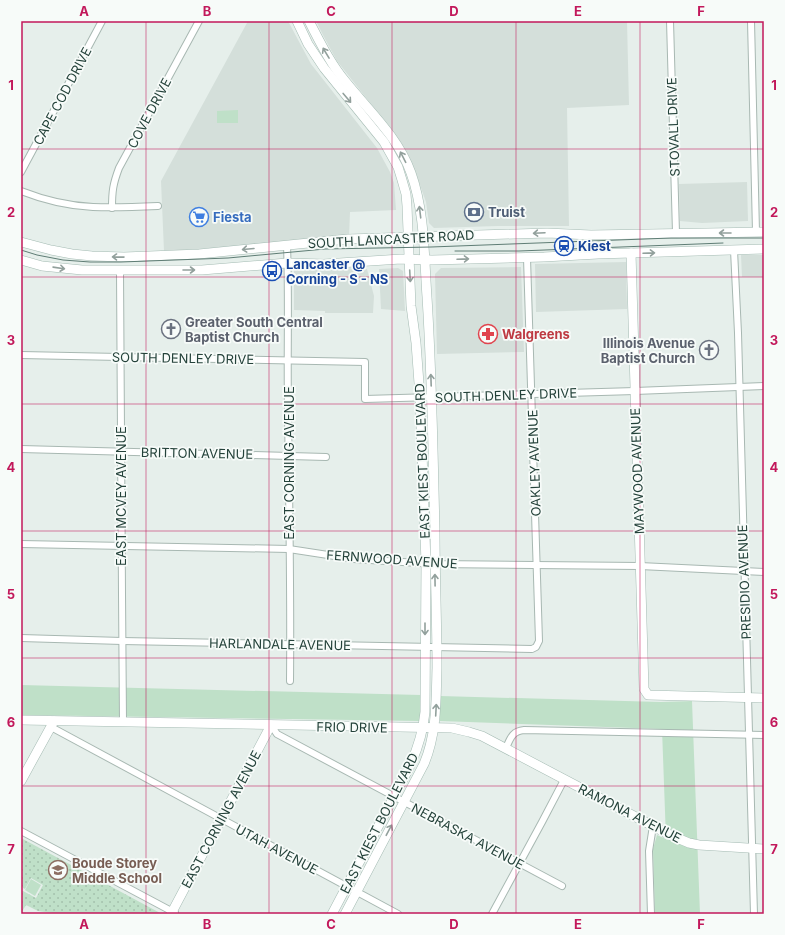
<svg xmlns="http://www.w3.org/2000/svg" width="785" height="935" viewBox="0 0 785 935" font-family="Inter,sans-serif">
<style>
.built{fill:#d4dfda}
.grass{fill:url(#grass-dots)}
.park{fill:#bfe0c8}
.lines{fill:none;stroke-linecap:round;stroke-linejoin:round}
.street-casing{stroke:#a8b8b2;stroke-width:8}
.secondary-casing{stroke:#a4bbb3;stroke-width:10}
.street{stroke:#fff;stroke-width:6}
.secondary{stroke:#fff;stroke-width:9}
.tram{stroke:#5f7d75;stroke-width:1}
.oneway{stroke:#92a09c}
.grid{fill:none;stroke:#c2185b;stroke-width:1;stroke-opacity:0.55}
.labels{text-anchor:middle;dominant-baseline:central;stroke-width:3.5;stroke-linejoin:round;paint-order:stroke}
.street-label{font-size:13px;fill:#24423a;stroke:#f7fbf9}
.service-label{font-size:13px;font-weight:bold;fill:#4e5e75;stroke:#f7fbf9;text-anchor:start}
.shop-label{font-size:13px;font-weight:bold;fill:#366cbe;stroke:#f7fbf9;text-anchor:start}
.transit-label{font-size:13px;font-weight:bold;fill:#164399;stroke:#f7fbf9;text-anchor:start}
.worship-label{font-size:13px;font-weight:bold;fill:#5b616d;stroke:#f7fbf9;text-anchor:start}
.health-label{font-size:13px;font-weight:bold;fill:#be3a42;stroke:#f7fbf9;text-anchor:start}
.education-label{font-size:13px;font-weight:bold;fill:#785e54;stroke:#f7fbf9;text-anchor:start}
.neatline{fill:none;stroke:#c2185b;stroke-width:1.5}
.grid-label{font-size:13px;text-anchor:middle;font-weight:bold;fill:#c2185b}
</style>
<defs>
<pattern id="grass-dots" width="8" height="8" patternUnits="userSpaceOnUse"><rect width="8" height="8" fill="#bfe0c8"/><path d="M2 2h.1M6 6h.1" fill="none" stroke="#a4c1ad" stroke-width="1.8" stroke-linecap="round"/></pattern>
</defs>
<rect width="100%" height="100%" fill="#e6efeb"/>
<!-- built -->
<g class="built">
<polygon points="248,21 288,21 311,64 377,148 390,172 394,183 396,210 350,212 349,237 245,246 164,251 161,181"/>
<polygon points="316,21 627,21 629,105 567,108 569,226 498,226 434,228 429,223 426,202 414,168 397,137 337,61 324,37"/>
<polygon points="747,182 748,221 702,223 680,221 679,184"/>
<polygon points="741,255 764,255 764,277 742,277"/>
<polygon points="626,262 627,309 536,312 535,264"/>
<polygon points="324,267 367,269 374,296 373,313 325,313 325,311 294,310 294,271 296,268"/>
<polygon points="521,267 524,352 437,354 435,274 441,268"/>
<polygon points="398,268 403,271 405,311 381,309 379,269"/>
</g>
<!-- grass -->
<polygon class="grass" points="21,838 162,914 59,914 38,911 26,905 21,913 21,887 22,891 23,891 36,898 43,885 31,878 25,889 23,888 21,883"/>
<!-- park -->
<g class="park">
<polygon points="238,110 238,123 217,123 217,111"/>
<polygon points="21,685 421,695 420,721 21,715"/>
<polygon points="440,696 661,702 692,701 700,914 655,914 653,849 657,835 666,839 662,729 440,721"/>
<polygon points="31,879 41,885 35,896 25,890"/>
</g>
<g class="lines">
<!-- street casing -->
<g class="street-casing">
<g id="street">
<polyline points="670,21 676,233"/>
<polyline points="751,21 756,232"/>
<polyline points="21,172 102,21"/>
<path d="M 21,191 C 44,200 69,206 93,207 C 115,208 137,207 158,206"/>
<path d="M 112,208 C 112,191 113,184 119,168 L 199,21"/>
<path d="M 287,245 C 289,299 287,354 288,408 C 289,499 291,590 290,681"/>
<polyline points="734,250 738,333 754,914"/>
<polyline points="120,271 122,594 123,722"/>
<polyline points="21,355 365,362 365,399 635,391 764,386"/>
<polyline points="21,449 326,457"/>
<polyline points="21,544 289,549 354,559 435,564 640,566 764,572"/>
<polyline points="21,638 122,641 532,649 536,647 539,641 527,258"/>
<polyline points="271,725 277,734 562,886"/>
<polyline points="51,727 398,914"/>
<path d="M 506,748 C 510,739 512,731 524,730 L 764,735"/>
<polyline points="21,831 175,913"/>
<polyline points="492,914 542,822 564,780"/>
<polyline points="651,914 649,851 653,826"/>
</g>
</g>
<!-- secondary casing -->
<g class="secondary-casing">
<g id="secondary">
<path d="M 297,21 L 308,44 L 324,68 L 384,142 L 398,167 L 402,180 L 406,194 L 407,206 L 411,306 L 416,343 L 420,397 L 426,563 L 425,712 C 423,733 417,751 408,770 L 332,914"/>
<path d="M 309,21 C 320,42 330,63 345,81 C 369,111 398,137 411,173 C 425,212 424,256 427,297 C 432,375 433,453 435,531 C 435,577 437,623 437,668 C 436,701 437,733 424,764 L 345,914"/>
<polyline points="21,242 51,250 72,254 92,256 124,257 199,254 348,239 547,233 591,235 764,232"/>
<polyline points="631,253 644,689 648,695 764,698"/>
<polyline points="21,260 42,266 82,270 202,270 287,263 324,264 401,259 432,260 544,257 598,254 764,249"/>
<polyline points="21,720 452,728 469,732 482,736 670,835 689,843 699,845 764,849"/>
<polyline points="21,781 54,721"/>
<polyline points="171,914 271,725"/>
</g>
</g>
<!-- street -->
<use href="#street" class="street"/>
<!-- secondary -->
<use href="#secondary" class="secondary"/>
<!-- tram -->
<g class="tram">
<polyline points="21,250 37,255 63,260 90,262 121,262 228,258 325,249 431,247 671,238 764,238"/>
<polyline points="455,251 519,251 723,243"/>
</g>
</g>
<!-- one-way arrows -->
<defs><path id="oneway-shaft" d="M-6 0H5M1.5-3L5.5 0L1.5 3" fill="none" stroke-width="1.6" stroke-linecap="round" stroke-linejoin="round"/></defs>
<g class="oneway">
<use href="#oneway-shaft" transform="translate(326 53) rotate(-121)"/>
<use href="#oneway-shaft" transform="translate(347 98) rotate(50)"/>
<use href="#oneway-shaft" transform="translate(403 157) rotate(-117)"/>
<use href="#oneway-shaft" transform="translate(420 212) rotate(-97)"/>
<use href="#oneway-shaft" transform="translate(539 233) rotate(177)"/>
<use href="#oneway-shaft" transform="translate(725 233) rotate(180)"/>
<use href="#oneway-shaft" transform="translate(248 249) rotate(175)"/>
<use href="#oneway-shaft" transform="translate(649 253) rotate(-2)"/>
<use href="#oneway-shaft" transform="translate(118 257) rotate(-179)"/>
<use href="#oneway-shaft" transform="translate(463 259) rotate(-2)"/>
<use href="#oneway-shaft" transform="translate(59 268) rotate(8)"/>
<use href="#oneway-shaft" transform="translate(189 270)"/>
<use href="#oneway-shaft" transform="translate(410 276) rotate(87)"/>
<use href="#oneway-shaft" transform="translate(431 380) rotate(-92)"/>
<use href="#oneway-shaft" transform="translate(435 580) rotate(-91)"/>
<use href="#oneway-shaft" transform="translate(425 629) rotate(90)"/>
<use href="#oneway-shaft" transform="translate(436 710) rotate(-87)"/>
<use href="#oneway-shaft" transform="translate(389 830) rotate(-62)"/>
</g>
<!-- grid -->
<path class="grid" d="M 146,21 L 146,914M 269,21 L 269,914M 392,21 L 392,914M 516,21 L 516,914M 640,21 L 640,914M 21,149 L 764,149M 21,277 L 764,277M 21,404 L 764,404M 21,531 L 764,531M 21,658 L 764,658M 21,786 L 764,786"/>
<!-- icons -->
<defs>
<g id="bank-ring" transform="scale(1)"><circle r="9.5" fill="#f7fbf9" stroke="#5c6f8a" stroke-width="1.5"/><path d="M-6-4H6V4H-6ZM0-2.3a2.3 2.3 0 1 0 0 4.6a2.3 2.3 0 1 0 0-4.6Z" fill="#5c6f8a"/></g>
<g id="supermarket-ring" transform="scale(1)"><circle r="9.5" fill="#f7fbf9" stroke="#3f7fe0" stroke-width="1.5"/><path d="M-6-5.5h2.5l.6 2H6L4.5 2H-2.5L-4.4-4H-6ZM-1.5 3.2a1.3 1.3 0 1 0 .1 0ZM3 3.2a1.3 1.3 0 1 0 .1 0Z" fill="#3f7fe0"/></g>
<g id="station-ring" transform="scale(1)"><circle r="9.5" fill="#f7fbf9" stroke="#1a4fb4" stroke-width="1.5"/><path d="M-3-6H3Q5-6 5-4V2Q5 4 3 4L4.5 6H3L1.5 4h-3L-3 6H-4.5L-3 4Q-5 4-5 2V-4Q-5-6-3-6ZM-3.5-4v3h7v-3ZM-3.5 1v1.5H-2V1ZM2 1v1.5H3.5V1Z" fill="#1a4fb4"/></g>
<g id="bus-ring" transform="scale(1)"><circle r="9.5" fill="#f7fbf9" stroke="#1a4fb4" stroke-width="1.5"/><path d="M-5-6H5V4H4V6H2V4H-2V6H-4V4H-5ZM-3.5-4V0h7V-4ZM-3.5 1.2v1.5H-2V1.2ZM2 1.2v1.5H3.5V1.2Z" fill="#1a4fb4"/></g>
<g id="church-ring" transform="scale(1)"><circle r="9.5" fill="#f7fbf9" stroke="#6b7280" stroke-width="1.5"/><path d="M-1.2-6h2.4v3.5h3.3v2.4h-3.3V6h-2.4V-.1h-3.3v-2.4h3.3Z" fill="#6b7280"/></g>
<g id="pharmacy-ring" transform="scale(1)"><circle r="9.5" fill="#f7fbf9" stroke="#e0444e" stroke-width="1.5"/><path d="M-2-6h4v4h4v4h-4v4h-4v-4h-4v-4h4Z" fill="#e0444e"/></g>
<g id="school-ring" transform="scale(1)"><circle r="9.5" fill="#f7fbf9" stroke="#8d6e63" stroke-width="1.5"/><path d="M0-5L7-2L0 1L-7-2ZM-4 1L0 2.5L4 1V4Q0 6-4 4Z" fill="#8d6e63"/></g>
</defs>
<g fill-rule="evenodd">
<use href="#bank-ring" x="474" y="212"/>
<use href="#supermarket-ring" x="199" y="217"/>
<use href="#station-ring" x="564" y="246"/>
<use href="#bus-ring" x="272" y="271"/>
<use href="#church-ring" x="171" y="329"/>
<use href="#pharmacy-ring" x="488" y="334"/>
<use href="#church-ring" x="709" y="350"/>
<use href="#school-ring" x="58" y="870"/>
</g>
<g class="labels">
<!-- street labels -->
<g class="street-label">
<text transform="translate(62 96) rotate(-62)">CAPE COD DRIVE</text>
<text transform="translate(149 113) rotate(-62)">COVE DRIVE</text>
<text transform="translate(673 127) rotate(-92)">STOVALL DRIVE</text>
<text transform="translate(391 239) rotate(-3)">SOUTH LANCASTER ROAD</text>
<text transform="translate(183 358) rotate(1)">SOUTH DENLEY DRIVE</text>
<text transform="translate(506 395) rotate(-2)">SOUTH DENLEY DRIVE</text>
<text transform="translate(197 453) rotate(1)">BRITTON AVENUE</text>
<text transform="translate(422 461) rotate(-92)">EAST KIEST BOULEVARD</text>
<text transform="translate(289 463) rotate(-90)">EAST CORNING AVENUE</text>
<text transform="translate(534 463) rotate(-92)">OAKLEY AVENUE</text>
<text transform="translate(637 471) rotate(-92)">MAYWOOD AVENUE</text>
<text transform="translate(121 496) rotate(-90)">EAST MCVEY AVENUE</text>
<text transform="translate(392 559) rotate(4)">FERNWOOD AVENUE</text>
<text transform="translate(744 582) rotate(-92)">PRESIDIO AVENUE</text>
<text transform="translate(280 644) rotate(1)">HARLANDALE AVENUE</text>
<text transform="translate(352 727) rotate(1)">FRIO DRIVE</text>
<text transform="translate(630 813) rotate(27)">RAMONA AVENUE</text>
<text transform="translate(221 819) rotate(-62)">EAST CORNING AVENUE</text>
<text transform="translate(379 823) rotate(-63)">EAST KIEST BOULEVARD</text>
<text transform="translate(468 836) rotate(28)">NEBRASKA AVENUE</text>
<text transform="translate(277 849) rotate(28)">UTAH AVENUE</text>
</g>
<!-- service labels -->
<g class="service-label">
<text x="488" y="212">Truist</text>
</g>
<!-- shop labels -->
<g class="shop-label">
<text x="213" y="217">Fiesta</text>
</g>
<!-- transit labels -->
<g class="transit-label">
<text x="578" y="246">Kiest</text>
<text x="286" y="264">Lancaster @<tspan x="286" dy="15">Corning - S - NS</tspan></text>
</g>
<!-- worship labels -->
<g class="worship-label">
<text x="185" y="322">Greater South Central<tspan x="185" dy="15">Baptist Church</tspan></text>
<text x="695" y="343" text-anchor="end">Illinois Avenue<tspan x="695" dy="15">Baptist Church</tspan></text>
</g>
<!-- health labels -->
<g class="health-label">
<text x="502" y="334">Walgreens</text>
</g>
<!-- education labels -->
<g class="education-label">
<text x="72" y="863">Boude Storey<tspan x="72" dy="15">Middle School</tspan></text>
</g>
</g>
<!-- border -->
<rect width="785" height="935" fill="none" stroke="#f7fbf9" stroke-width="44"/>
<rect x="22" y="22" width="741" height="891" class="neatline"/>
<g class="grid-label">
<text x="84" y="16">A</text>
<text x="207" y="16">B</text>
<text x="331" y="16">C</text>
<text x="454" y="16">D</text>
<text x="578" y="16">E</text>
<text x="701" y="16">F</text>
<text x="11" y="90">1</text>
<text x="774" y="90">1</text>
<text x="11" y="217">2</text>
<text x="774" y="217">2</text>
<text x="11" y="345">3</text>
<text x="774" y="345">3</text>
<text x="11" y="472">4</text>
<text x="774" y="472">4</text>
<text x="11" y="599">5</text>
<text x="774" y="599">5</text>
<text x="11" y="727">6</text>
<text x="774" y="727">6</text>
<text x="11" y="854">7</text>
<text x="774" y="854">7</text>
<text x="84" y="929">A</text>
<text x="207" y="929">B</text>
<text x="331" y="929">C</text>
<text x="454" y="929">D</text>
<text x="578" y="929">E</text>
<text x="701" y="929">F</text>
</g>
</svg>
